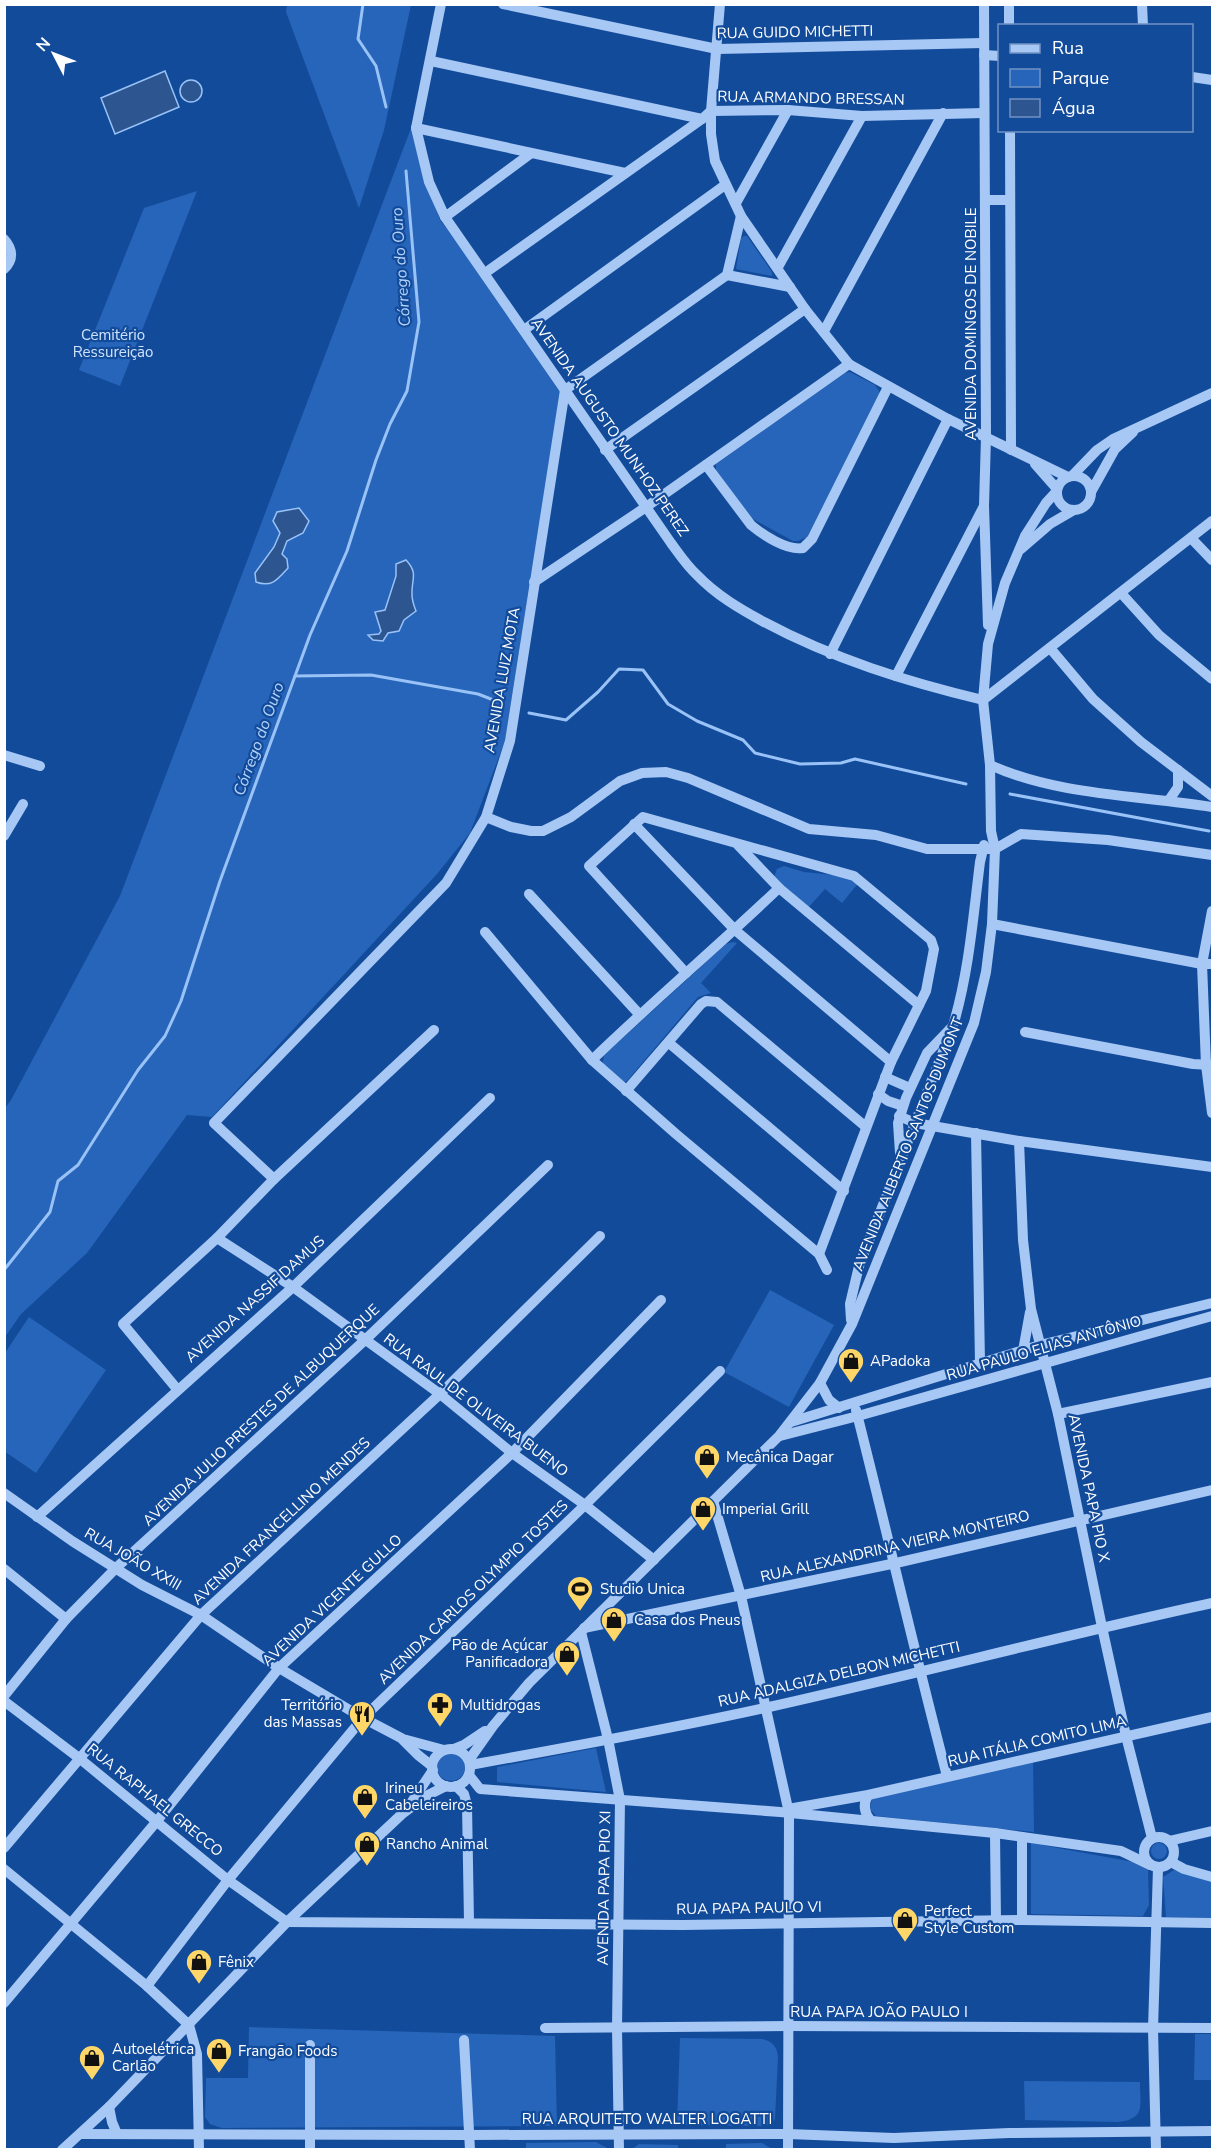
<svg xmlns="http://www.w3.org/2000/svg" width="1217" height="2154" viewBox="0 0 1217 2154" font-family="'Nunito Sans',sans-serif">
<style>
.green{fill:#2665b9}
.water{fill:#2d5691;stroke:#99c2f7;stroke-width:1.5}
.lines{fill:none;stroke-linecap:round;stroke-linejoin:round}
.stream{stroke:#99c2f7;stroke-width:3}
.minor{stroke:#a7c8f4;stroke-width:10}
.labels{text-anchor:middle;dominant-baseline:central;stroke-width:4.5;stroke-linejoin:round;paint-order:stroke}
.street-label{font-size:15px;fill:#fff;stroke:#134b9b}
.park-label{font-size:15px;fill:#cfe3fd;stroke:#134b9b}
.poi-label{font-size:15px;fill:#fff;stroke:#134b9b;text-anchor:start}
.water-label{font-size:16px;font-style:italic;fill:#b3d2fa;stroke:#134b9b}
</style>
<rect width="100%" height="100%" fill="#134b9b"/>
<!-- green -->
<g class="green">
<polygon points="287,5 411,5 384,130 359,208 286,12"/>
<polygon points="416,115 414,140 440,220 484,275 564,390 530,581 505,741 470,833 437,874 212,1117 187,1115 87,1253 21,1314 5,1337 5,1108 11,1100 120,896"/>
<polygon points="197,191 120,386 79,370 144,208"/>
<polygon points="744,236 747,236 772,272 772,276 736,269 741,238"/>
<polygon points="850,372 875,385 881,394 807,537 798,541 793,541 751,518 716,470 716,464 845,373"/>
<polygon points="784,866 804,872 853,877 860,881 842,903 825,889 807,909 774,877 777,869"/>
<polygon points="733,942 737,943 701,983 711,993 698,997 627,1081 625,1082 602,1066 604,1055 726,944"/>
<polygon points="770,1290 834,1325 789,1407 724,1372"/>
<polygon points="29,1317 106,1370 36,1473 4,1451 5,1353"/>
<polygon points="596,1748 606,1792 497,1782 497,1767"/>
<circle cx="451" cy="1767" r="14"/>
<polygon points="1033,1759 1034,1832 876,1816 870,1809 872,1799"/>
<circle cx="1159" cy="1851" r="8"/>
<polygon points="1031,1843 1139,1863 1148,1870 1149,1905 1143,1916 1031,1914"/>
<polygon points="1174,1870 1212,1881 1212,1918 1166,1917 1163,1877"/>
<polygon points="249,2027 555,2036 557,2126 222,2128 210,2124 205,2117 206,2078 248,2078"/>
<polygon points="1195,2034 1212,2034 1212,2080 1194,2080"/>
<path d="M 680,2038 L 762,2039 C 772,2041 777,2046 778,2057 L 775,2119 L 771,2124 L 764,2126 L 677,2125 Z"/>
<path d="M 1024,2081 L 1140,2082 C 1140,2106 1146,2119 1118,2122 L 1025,2120 Z"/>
<polygon points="596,2142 609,2149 526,2149 526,2143"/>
<polygon points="762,2143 772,2149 726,2149 726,2144"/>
<polygon points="639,2144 678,2145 678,2149 632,2149"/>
</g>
<!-- water -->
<g class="water">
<polygon points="165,71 179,107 115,134 101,98"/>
<circle cx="191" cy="91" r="11"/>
<path d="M 299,508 L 309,521 L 303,533 L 287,541 L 282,554 L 287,559 L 288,568 C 278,579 272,588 256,582 L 255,573 L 274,547 L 280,533 L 273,521 L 277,512 Z"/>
<path d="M 406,560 C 419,574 411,579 412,595 C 412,600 414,606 416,611 L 404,620 L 399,631 L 388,633 L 383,641 L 373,640 L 368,635 L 379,634 L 381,631 L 375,612 L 385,610 L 396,576 L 396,564 Z"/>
</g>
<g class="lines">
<!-- stream -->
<g class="stream">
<polyline points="363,4 358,39 376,66 386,107"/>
<polyline points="295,676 371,675 478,694 496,701"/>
<polyline points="529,713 566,720 598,692 619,669 643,670 668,704 697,721 743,740 755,753 800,764 841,763 855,759 966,784"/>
<polyline points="1010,794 1209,831"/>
<polyline points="4,1270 50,1212 58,1181 78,1165 138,1070 165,1036 181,1001 220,881 310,635 347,551 376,460 390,424 407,391 419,322 406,171"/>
</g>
<!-- minor -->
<g class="minor">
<path d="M 441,4 L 416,128 L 429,182 L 445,217 L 671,543 C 679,554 687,566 697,575 C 716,595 740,609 764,622 C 833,659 908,682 983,700 L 1212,521"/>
<polyline points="503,4 717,49 983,43"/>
<polyline points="720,4 711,111 711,134 715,161 741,216 805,309 849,364 948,419 1068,477"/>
<polyline points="984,4 986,437 984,506 988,625"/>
<polyline points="1142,4 1143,26"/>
<polyline points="1009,26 1009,4"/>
<polyline points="984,55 1000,56"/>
<polyline points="431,61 702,119 711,111 788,110 862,116 984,113"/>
<polyline points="1192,77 1212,80"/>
<polyline points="416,128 625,173"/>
<polyline points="1010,130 1011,450"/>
<polyline points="986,200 1010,200"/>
<polyline points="736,203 788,110"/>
<polyline points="445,217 530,154"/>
<path d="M 4,239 C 13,249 14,260 4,269"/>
<polyline points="778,267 862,116"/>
<polyline points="485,273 702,119"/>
<polyline points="727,275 790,287"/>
<polyline points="524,330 725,185"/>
<polyline points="824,331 943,113"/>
<polyline points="605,450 805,309"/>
<polyline points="1035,464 1057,489"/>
<path d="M 706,465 L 751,525 C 763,535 787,551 803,548 L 812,539 L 888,387"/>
<circle cx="1074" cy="493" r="17"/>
<polyline points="1072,476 1097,450 1113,439 1212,393"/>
<polyline points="1091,492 1115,449 1133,432"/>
<polyline points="1191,538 1212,560"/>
<polyline points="1021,549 1050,524 1074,510"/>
<polyline points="534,582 646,507 849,364"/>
<polyline points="1121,593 1159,635 1212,679"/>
<polyline points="1050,648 1093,699 1141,742 1212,796"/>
<polyline points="830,654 948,419"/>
<polyline points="896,676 984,506"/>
<polyline points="4,755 40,766"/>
<path d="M 990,765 C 1059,796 1138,795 1212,807"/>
<polyline points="1169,800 1178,787 1178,770"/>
<polyline points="486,817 511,827 531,831 543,831 571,817 620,781 642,773 666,772 688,778 809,829 876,835 927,849 995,849 1021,834 1108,840 1212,855"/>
<polyline points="634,824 735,930 891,1062"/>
<polyline points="4,836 23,804"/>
<polyline points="738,845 779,888 919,1005"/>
<polyline points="529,894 639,1014"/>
<polyline points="1212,911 1202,964 1206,1065 1212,1113"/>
<polyline points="992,924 1202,964 1212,964"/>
<polyline points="485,932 592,1060 676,1134 819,1254 827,1270"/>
<polyline points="686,973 589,866 643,817 854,876 931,940 934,949 926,991 891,1062 819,1254"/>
<polyline points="1025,1032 1193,1064 1211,1065"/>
<polyline points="669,1043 844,1191"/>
<path d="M 592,1060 C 653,1001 718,946 779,888"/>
<polyline points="885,1077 910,1088"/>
<polyline points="626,1091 701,1004 706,1001 717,1002 866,1127"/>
<polyline points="878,1094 888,1101 903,1106"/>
<polyline points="899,1116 915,1123 1019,1141 1212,1167"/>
<polyline points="976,1133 980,1363"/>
<polyline points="1019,1141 1023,1240 1031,1309 1058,1414 1102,1627 1126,1736 1152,1838"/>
<polyline points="900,1153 898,1123 906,1098 927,1053 951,1028"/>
<polyline points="274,1179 214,1123 446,883 486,817 510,741 565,390 727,275 741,216"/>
<polyline points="217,1238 293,1287 440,1394 512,1453 585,1505 654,1560"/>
<path d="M 851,1320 L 850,1304 L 859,1266 L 953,1026 C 969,972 973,918 980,862 L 984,845"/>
<polyline points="1023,1351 1030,1312"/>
<polyline points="820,1383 829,1400 839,1408"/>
<polyline points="177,1389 123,1324 217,1238 274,1179 434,1030"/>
<path d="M 856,1410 C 887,1532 915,1654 947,1776"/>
<polyline points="1058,1414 1212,1382"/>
<polyline points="791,1422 1040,1345 1212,1303"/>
<polyline points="780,1436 858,1416 1212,1316"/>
<polyline points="4,1493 72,1541 142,1585 201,1615 279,1668 363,1718 403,1739 444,1750"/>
<polyline points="713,1501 741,1596 789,1813 788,2150"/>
<polyline points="37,1517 293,1287 490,1098"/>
<polyline points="4,1569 66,1619"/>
<polyline points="584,1628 896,1563 1212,1490"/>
<polyline points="581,1632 608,1739 620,1800 617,2028 619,2150"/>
<polyline points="4,1696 66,1619 116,1568 365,1340 548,1165"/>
<polyline points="4,1701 79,1758 228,1880 287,1922 683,1925 1022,1920 1212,1923"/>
<polyline points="403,1740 418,1755 432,1766"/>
<polyline points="454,1749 464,1745 485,1731"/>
<circle cx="451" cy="1768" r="19"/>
<polyline points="469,1760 493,1726 529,1683 779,1436 820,1383 852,1324 974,1023 986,972 992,924 995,849 991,831 990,765 983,700 988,644 1005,583 1025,536 1046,503 1057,491"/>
<path d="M 470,1765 C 570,1747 670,1729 769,1707 C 917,1674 1064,1635 1212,1603"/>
<polyline points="469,1775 480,1789 780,1812 995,1833 1121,1851 1150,1865"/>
<polyline points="456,1786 464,1794 467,1805 469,1922"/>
<path d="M 868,1795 C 863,1804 864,1813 871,1821"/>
<polyline points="411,1803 433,1770"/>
<polyline points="788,1809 868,1795 1212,1717"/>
<polyline points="995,1833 996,1921"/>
<circle cx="1159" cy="1852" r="15"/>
<polyline points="1022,1837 1022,1920"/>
<polyline points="1169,1841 1212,1831"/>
<polyline points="4,1848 201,1615 440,1394 600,1236"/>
<polyline points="1171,1862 1184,1869 1212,1877"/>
<polyline points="4,1869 147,1986 189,2025 197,2054 199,2150"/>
<polyline points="147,1986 228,1880 363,1718 585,1505 720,1371"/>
<polyline points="4,2003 157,1821 279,1668 512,1453 661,1300"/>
<polyline points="545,2028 789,2026 1212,2028"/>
<polyline points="464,2040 470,2150"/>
<polyline points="109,2107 112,2122 117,2134"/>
<polyline points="81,2134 470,2135 788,2134 894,2138 1009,2133 1212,2131"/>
<polyline points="62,2150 109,2107 287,1922 402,1814 428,1795 446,1786"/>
<polyline points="310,2150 310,2045"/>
<polyline points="1156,2150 1153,2029 1158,1868"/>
</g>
</g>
<!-- icons -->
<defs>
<g id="shop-pin" transform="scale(1.35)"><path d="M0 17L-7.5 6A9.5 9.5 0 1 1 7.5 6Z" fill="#ffd769" stroke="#134b9b"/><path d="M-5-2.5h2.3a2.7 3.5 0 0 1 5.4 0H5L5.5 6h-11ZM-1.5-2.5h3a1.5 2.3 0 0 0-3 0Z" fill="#111"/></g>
<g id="stadium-pin" transform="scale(1.35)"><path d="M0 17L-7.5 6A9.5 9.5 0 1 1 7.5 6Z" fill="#ffd769" stroke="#134b9b"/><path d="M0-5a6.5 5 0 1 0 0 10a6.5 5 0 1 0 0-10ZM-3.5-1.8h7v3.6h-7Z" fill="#111"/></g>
<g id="pharmacy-pin" transform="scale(1.35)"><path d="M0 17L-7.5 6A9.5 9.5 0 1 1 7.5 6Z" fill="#ffd769" stroke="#134b9b"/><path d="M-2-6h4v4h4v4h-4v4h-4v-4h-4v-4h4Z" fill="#111"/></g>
<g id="restaurant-pin" transform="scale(1.35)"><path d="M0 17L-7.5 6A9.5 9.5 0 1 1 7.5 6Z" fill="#ffd769" stroke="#134b9b"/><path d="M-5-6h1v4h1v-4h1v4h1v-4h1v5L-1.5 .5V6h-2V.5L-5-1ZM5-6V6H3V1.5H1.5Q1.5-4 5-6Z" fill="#111"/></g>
</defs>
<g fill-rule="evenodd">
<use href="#shop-pin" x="851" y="1361"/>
<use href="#shop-pin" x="707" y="1457"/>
<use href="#shop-pin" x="703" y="1509"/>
<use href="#stadium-pin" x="580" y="1589"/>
<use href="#shop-pin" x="614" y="1620"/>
<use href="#shop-pin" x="567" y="1654"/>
<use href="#pharmacy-pin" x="440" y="1705"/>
<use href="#restaurant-pin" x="362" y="1714"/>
<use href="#shop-pin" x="365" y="1797"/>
<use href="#shop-pin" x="367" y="1844"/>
<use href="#shop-pin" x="905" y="1920"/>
<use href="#shop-pin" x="199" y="1962"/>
<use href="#shop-pin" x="219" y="2051"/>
<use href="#shop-pin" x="92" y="2058"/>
</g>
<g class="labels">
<!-- street labels -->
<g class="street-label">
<text transform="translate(795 32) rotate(-1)">RUA GUIDO MICHETTI</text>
<text transform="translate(811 98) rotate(1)">RUA ARMANDO BRESSAN</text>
<text transform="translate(971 324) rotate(-90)">AVENIDA DOMINGOS DE NOBILE</text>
<text transform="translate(610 427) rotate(55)">AVENIDA AUGUSTO MUNHOZ PEREZ</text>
<text transform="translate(502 680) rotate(-80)">AVENIDA LUIZ MOTA</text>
<text transform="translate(908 1144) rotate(-68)">AVENIDA ALBERTO SANTOS DUMONT</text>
<text transform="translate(255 1299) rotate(-42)">AVENIDA NASSIF DAMUS</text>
<text transform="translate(1044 1348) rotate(-16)">RUA PAULO ELIAS ANTÔNIO</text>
<text transform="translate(476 1405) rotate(37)">RUA RAUL DE OLIVEIRA BUENO</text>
<text transform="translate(261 1415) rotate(-43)">AVENIDA JULIO PRESTES DE ALBUQUERQUE</text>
<text transform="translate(1089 1488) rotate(78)">AVENIDA PAPA PIO X</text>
<text transform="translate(281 1521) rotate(-43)">AVENIDA FRANCELLINO MENDES</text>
<text transform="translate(895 1546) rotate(-13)">RUA ALEXANDRINA VIEIRA MONTEIRO</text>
<text transform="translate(133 1559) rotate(30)">RUA JOÃO XXIII</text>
<text transform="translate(473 1592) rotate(-44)">AVENIDA CARLOS OLYMPIO TOSTES</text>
<text transform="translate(332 1600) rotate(-43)">AVENIDA VICENTE GULLO</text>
<text transform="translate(839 1674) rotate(-13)">RUA ADALGIZA DELBON MICHETTI</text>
<text transform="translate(1037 1741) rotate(-13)">RUA ITÁLIA COMITO LIMA</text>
<text transform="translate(155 1800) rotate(39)">RUA RAPHAEL GRECCO</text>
<text transform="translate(604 1888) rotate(-89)">AVENIDA PAPA PIO XI</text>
<text transform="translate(749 1908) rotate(-1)">RUA PAPA PAULO VI</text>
<text x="879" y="2012">RUA PAPA JOÃO PAULO I</text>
<text x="647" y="2119">RUA ARQUITETO WALTER LOGATTI</text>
</g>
<!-- park labels -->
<g class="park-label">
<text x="113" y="335">Cemitério<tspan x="113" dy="17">Ressureição</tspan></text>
</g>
<!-- poi labels -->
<g class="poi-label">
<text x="870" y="1361">APadoka</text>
<text x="726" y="1457">Mecânica Dagar</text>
<text x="722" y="1509">Imperial Grill</text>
<text x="600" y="1589">Studio Unica</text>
<text x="634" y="1620">Casa dos Pneus</text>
<text x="548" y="1645" text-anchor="end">Pão de Açúcar<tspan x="548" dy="17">Panificadora</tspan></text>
<text x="342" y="1705" text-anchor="end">Território<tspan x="342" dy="17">das Massas</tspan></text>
<text x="460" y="1705">Multidrogas</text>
<text x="385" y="1788">Irineu<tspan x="385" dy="17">Cabeleireiros</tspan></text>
<text x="386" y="1844">Rancho Animal</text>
<text x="924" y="1911">Perfect<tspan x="924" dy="17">Style Custom</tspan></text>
<text x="218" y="1962">Fênix</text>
<text x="112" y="2049">Autoelétrica<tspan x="112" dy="17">Carlão</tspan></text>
<text x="238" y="2051">Frangão Foods</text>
</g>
<!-- water labels -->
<g class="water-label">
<text transform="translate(401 267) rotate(-94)">Córrego do Ouro</text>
<text transform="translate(259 739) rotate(-70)">Córrego do Ouro</text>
</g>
</g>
<!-- border -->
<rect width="1217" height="2154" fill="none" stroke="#ffffff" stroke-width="12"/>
<!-- legend -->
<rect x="998" y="24" width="195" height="108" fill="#134b9b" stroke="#7193c3" stroke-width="1.5"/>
<rect x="1010" y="44" width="30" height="9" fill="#a7c8f4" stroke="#7193c3" stroke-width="1.5"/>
<text x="1052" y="54" font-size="18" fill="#ffffff">Rua</text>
<rect x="1010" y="69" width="30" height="18" fill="#2665b9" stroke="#7193c3" stroke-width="1.5"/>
<text x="1052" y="84" font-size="18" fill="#ffffff">Parque</text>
<rect x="1010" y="99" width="30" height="18" fill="#2d5691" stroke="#7193c3" stroke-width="1.5"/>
<text x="1052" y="114" font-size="18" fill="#ffffff">Água</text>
<!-- north arrow -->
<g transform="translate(54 54) rotate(312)" stroke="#134b9b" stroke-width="4.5" paint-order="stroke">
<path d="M0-4.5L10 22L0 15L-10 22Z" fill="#ffffff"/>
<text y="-9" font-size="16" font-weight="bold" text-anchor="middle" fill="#ffffff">N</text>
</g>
</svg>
